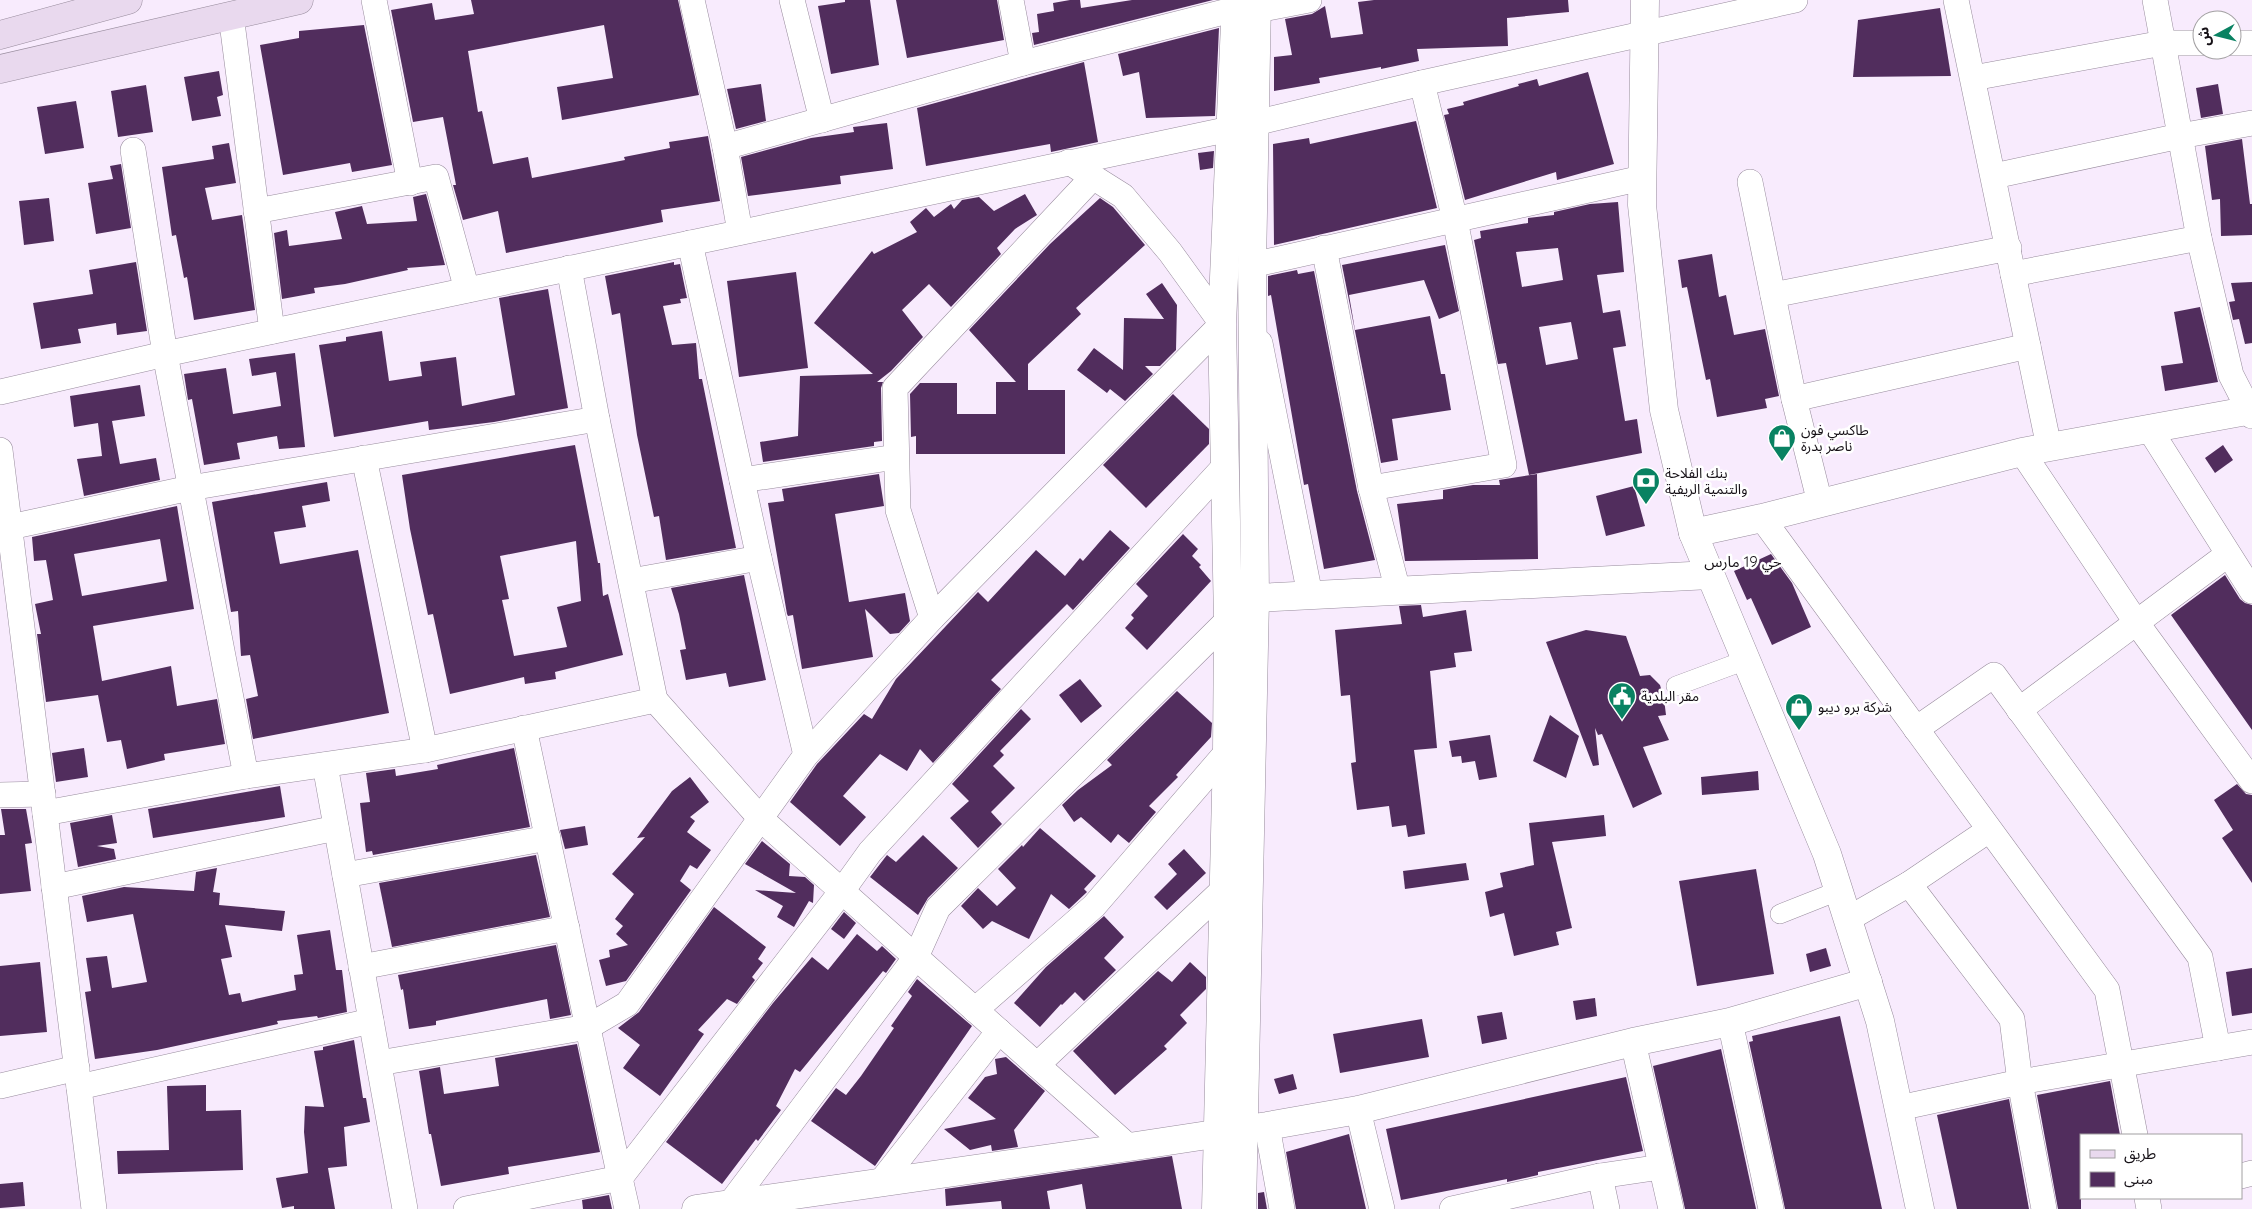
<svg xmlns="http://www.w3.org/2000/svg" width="2252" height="1209" viewBox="0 0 2252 1209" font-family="Quicksand,'Noto Sans Arabic',sans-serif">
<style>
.building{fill:#512d5d;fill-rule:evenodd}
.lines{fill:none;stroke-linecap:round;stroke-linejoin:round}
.pedestrian-casing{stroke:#988c9d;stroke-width:20}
.minor-casing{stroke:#988c9d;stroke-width:26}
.tertiary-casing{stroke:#988c9d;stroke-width:29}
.secondary-casing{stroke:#988c9d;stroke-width:29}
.pedestrian{stroke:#fff;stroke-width:19}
.minor{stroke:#fff;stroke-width:25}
.tertiary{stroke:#fff;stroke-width:28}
.secondary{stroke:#e9d9ee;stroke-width:28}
.labels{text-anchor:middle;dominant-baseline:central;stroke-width:5;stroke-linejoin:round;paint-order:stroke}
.poi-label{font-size:14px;fill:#161117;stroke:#fff;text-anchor:start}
.neighbourhood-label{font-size:15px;fill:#161117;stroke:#fff}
</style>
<rect width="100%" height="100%" fill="#f8ebfd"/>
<!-- building -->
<g class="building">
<polygon points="471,0 678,0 699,95 562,120 557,87 613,78 604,25 468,51 478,112 482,111 493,164 528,157 532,178 625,160 624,157 670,148 669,142 708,136 720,201 661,210 663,222 506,253 498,211 463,220 453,185 456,185 443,117 413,122 391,10 432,3 435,20 474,14"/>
<polygon points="845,0 870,0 879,65 831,74 818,6 845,2"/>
<polygon points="896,0 997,0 1004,40 907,58"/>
<polygon points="1070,0 1080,0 1081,8 1132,0 1213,0 1034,45 1032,33 1039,32 1037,14 1054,11 1053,3"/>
<polygon points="1374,0 1568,0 1569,12 1507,18 1508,46 1417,49 1419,61 1381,69 1381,67 1319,78 1320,83 1274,91 1274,57 1292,55 1285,19 1312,14 1325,6 1331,38 1363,34 1358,2"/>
<polygon points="1940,8 1951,76 1853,77 1858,20"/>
<polygon points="364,25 392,165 352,172 350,163 283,175 260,45 299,38 299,31"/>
<polygon points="1219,28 1215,116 1146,118 1139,72 1123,76 1118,54"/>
<polygon points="1084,62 1098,142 1051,152 1050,144 926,166 917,108"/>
<polygon points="219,71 223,95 217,97 221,116 192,121 184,77"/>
<polygon points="1588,72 1614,164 1557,180 1556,172 1465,200 1444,115 1449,114 1447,109 1464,105 1463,102 1519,86 1518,84 1537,79 1539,86"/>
<polygon points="761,84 766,121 736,129 727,89"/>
<polygon points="2218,84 2223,114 2201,118 2196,88"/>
<polygon points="146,85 153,132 118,137 111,91"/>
<polygon points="76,101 84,148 45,154 37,107"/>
<polygon points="1416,121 1437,208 1274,245 1273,144 1309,138 1310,144"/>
<polygon points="887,123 893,169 840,176 841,184 748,196 741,157 811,138 854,132 853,127"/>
<polygon points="2242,139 2250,204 2252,204 2252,235 2221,236 2220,199 2212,200 2205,146"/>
<polygon points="229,143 236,183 205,188 212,220 242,215 255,310 194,320 187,277 184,278 176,235 172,236 162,167 214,159 212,146"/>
<polygon points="1214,151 1213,168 1200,170 1198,153"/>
<polygon points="121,164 131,228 96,234 88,183 113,179 110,166"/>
<polygon points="426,194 445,265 407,268 408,270 345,284 314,288 315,293 282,299 274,233 287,230 289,246 342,239 335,212 362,206 367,224 417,221 413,197"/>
<polygon points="1025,194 1037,215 1015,229 997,248 1001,254 951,307 929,284 902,310 923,337 891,371 877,382 883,382 881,388 882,441 874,442 874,446 763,462 760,442 798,436 800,376 873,374 814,323 872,251 874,254 917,232 910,222 926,208 934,217 951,204 954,209 962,200 979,197 994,211"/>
<polygon points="49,198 54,241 24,245 19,201"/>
<polygon points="1100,198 1113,207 1145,245 1076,308 1081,314 1028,364 1028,390 1065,390 1065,454 916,454 916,436 911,437 910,394 920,383 957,383 957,414 996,414 996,382 1016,382 969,330 1050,244"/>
<path d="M 1618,202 L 1624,272 L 1597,275 L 1603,313 L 1620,310 L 1626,346 L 1613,348 L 1625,421 L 1637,419 L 1642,453 L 1529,475 L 1506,363 L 1498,364 L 1474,240 L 1481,238 L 1480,231 L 1528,223 L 1528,218 L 1554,215 L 1554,212 L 1590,204 ZM 1558,248 L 1563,280 L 1522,287 L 1516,252 ZM 1571,322 L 1578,359 L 1546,365 L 1539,327 Z"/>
<polygon points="1445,245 1459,311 1439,319 1424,280 1349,295 1355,330 1430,316 1441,374 1445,374 1451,410 1392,419 1398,460 1381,463 1342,265"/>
<polygon points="1712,254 1719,297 1726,295 1734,335 1765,329 1779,396 1765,399 1767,408 1717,417 1710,379 1706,380 1687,287 1682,288 1678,260"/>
<polygon points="136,262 147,331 117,335 116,323 78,329 81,343 41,349 33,303 93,294 89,270"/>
<polygon points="674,262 674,265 680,264 687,298 680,299 681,303 663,306 672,345 696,343 699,379 702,379 736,548 666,560 659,516 654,517 637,435 620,313 612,315 605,276"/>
<polygon points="1297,270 1298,274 1314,271 1357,491 1375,560 1324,569 1308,484 1304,485 1271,295 1268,296 1268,276"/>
<polygon points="796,272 808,368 739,377 727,281"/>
<polygon points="2252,282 2252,343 2245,344 2239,319 2233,320 2229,302 2235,301 2231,283"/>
<polygon points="1162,283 1177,305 1176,350 1160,366 1145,366 1153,374 1125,401 1110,389 1107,393 1077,370 1094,348 1123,370 1124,318 1164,319 1146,294"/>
<polygon points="548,289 568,408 494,422 429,430 428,421 334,437 319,345 346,341 346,337 382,331 389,381 422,376 420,362 456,357 462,406 515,395 499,298"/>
<polygon points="2200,307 2218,382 2165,391 2161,366 2183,363 2174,312"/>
<polygon points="295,353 305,447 279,449 277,436 237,443 240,459 204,465 192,399 188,400 184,374 226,368 233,414 281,406 276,372 252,376 249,359"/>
<polygon points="140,385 145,416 112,421 120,464 156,458 160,480 84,496 77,459 102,456 98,423 74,427 70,396"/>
<polygon points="1173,394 1209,429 1209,444 1146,508 1103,465"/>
<path d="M 575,445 L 598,563 L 600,563 L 603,596 L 608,594 L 623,655 L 555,672 L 556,679 L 525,684 L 524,677 L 450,694 L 433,614 L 428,615 L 410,529 L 402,475 ZM 576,541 L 581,601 L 557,607 L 567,647 L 514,656 L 502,600 L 509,599 L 500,556 Z"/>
<polygon points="2223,445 2233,460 2215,473 2205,458"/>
<polygon points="879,474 884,506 835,514 849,602 905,593 910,621 899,633 890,634 865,609 873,657 802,669 793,615 788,616 787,614 768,503 784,501 782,489"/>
<polygon points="1537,474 1538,559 1405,561 1397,504 1443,499 1443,490 1473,485 1500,485 1499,480"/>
<polygon points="327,482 330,501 302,506 306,527 274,532 280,564 358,550 389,713 253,739 246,699 258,696 250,655 241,656 238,611 231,612 212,502"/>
<polygon points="1634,486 1645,526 1606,536 1596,496"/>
<path d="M 177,506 L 194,609 L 93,626 L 102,681 L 171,666 L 177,706 L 217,699 L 225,744 L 164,754 L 165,760 L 127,769 L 121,740 L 107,742 L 98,695 L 46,702 L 37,634 L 41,634 L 35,604 L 53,600 L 46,560 L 34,561 L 32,537 ZM 160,539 L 167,581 L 82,596 L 74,554 Z"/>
<polygon points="1110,530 1130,548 1073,610 1067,604 991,680 1001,689 933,763 920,749 907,771 880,754 843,796 866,817 840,846 790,802 817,764 864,714 872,719 896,679 978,592 988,602 1036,550 1065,576 1080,558 1083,561"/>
<polygon points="1183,534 1198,549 1192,556 1201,565 1199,567 1211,581 1147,650 1125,628 1134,618 1131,615 1148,596 1136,584"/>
<polygon points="1771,554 1792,583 1811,627 1772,645 1751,598 1747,600 1734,571"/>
<polygon points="744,575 766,680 729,687 726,673 686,680 680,650 686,649 679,614 671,588"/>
<polygon points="2225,575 2240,599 2245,603 2252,605 2252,730 2171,615"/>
<polygon points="1421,605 1423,617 1466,610 1472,651 1454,653 1456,667 1430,671 1437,748 1414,750 1425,834 1408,837 1406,825 1392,827 1389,806 1357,810 1351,763 1356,762 1350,695 1341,696 1335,630 1402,624 1399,606"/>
<polygon points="1586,630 1626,636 1640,676 1650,675 1660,685 1664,699 1666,715 1658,716 1669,740 1643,747 1662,794 1633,808 1602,734 1598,735 1595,728 1599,765 1593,766 1546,642"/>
<polygon points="1080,679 1102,706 1081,723 1059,695"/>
<polygon points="1177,691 1212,723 1211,737 1176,775 1178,777 1149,806 1156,812 1129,843 1118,834 1111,843 1081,817 1074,822 1062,805 1078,790 1112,765 1107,760"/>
<polygon points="1021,709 1031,719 1000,751 1004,755 993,766 1015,788 991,812 1002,824 978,848 950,818 969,801 952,784"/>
<polygon points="1550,715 1579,736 1566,778 1533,761"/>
<polygon points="1490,735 1497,777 1479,780 1475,761 1462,763 1461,756 1452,757 1449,741"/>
<polygon points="84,748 88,777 56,782 52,753"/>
<polygon points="514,748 530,827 373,855 372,851 366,852 360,803 370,802 366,773 395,769 396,776 438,769 437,765"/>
<polygon points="1758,771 1759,790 1702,795 1701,777"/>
<polygon points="690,777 709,802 690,817 695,821 687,832 711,850 697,869 690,865 680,881 691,890 626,981 606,986 599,960 610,957 609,950 628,945 616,934 623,926 615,919 634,894 612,874 645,837 637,838 672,791"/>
<polygon points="2237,784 2246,794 2252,795 2252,883 2222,838 2233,830 2214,800"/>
<polygon points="280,786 285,817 153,838 148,809"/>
<polygon points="1,809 26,809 32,843 25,844 31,891 0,894 0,835 5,835"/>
<polygon points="112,815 117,843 97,846 114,849 116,859 78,867 70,823"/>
<polygon points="1604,815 1606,836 1552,842 1572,928 1556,932 1559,945 1514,956 1504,913 1490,917 1485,892 1503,887 1500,873 1534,865 1529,823"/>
<polygon points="585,826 588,845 565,849 560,830"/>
<polygon points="1040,828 1096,876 1084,889 1087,892 1069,909 1051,894 1029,939 992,921 983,929 961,906 978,888 997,906 1016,888 998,869 1022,845 1023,847"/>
<polygon points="923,835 958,868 928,898 918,915 870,877 887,855 896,862"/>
<polygon points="762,841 790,864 789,876 805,877 814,885 813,903 809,901 794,927 777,917 783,906 755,890 796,893 745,864"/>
<polygon points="1184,849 1206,873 1167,910 1154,897 1177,874 1168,864"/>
<polygon points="536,855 550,917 392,947 379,883"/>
<polygon points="1466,863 1469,880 1405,889 1403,871"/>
<polygon points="217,868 213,892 220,893 219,905 285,911 282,931 225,925 232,957 221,959 229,995 240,993 242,1002 296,990 294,975 303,974 297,935 330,930 336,970 342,970 347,1012 318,1018 317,1016 277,1021 278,1024 157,1050 95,1059 85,992 91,991 86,958 107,956 112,988 147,982 133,914 87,922 82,896 124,887 194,891 196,872"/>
<polygon points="1756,869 1774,974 1697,986 1679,881"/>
<polygon points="714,907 766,947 758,959 763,963 752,977 755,980 737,1004 727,999 698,1030 704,1034 660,1096 623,1068 640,1045 618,1028 639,1012"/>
<polygon points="844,912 856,923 844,939 831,929"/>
<polygon points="1104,916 1124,937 1104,958 1116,970 1084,1001 1075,992 1062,1005 1061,1004 1040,1027 1014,1003 1046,967"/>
<polygon points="857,934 877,951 882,946 896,959 886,973 883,971 800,1072 795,1069 776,1106 781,1110 758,1141 756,1139 722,1184 666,1142 773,1003 812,957 828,970"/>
<polygon points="556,945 571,1015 550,1019 547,999 436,1021 436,1025 409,1029 403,989 401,990 398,975"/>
<polygon points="1826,948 1831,966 1810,972 1806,954"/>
<polygon points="40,962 47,1032 0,1036 0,966"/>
<polygon points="1190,962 1206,977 1206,989 1180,1015 1187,1023 1164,1046 1167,1049 1115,1095 1073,1051 1158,971 1172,982"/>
<polygon points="2252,968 2252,1013 2232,1016 2226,972"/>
<polygon points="917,979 972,1026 875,1166 811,1121 836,1088 846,1095 861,1076 894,1028 891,1026 912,996 908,992"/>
<polygon points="1595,998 1597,1016 1576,1020 1573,1001"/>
<polygon points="1502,1012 1507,1039 1482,1044 1477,1016"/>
<polygon points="1840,1016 1882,1209 1785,1209 1749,1042 1753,1041 1752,1036"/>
<polygon points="1422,1019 1429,1057 1340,1073 1333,1034"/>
<polygon points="354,1040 363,1098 366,1098 370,1122 344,1127 347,1166 328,1168 335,1209 294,1209 294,1206 282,1208 276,1178 308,1173 304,1132 305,1106 324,1107 314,1051 323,1050 323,1047"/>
<polygon points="577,1044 600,1152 508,1167 509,1174 441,1186 431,1134 429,1134 419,1071 440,1067 444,1094 499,1086 495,1058"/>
<polygon points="1721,1049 1756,1209 1685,1209 1653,1066"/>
<polygon points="1006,1057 1045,1091 1014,1130 1018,1147 992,1151 991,1145 970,1150 944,1129 996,1119 968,1098 985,1077 997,1074 995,1059"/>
<polygon points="1293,1074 1297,1089 1279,1094 1274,1079"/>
<polygon points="1626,1077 1643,1151 1538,1172 1538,1175 1507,1182 1507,1179 1401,1200 1386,1129"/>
<polygon points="2110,1081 2120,1135 2081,1135 2081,1209 2058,1209 2037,1095"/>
<polygon points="206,1085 206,1111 241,1110 243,1170 118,1174 117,1151 169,1150 167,1086"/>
<polygon points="2009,1099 2029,1209 1957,1209 1937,1115"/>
<polygon points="1349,1134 1366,1209 1296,1209 1286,1152"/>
<polygon points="1172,1156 1182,1209 1086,1209 1082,1184 1047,1191 1050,1209 1002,1209 1001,1201 946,1206 945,1189"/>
<polygon points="23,1182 25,1206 0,1208 0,1184"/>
<polygon points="1264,1192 1267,1209 1258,1209 1258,1193"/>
<polygon points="609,1195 612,1209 583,1209 582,1200"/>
</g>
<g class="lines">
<!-- pedestrian casing -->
<g class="pedestrian-casing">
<g id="pedestrian">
<polyline points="1676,686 1746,660"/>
<polyline points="1780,914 1838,891"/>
</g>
</g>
<!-- minor casing -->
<g class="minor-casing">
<g id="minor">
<polyline points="374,0 410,183"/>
<polyline points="692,0 725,147 740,232"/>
<polyline points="792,0 822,120"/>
<polyline points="1011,0 1023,63"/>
<polyline points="1956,0 2049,447"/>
<polyline points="2155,0 2199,238 2231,375 2252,416"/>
<polyline points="1257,10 1309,0"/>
<polyline points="231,15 272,331"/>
<polyline points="2232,43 2252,43"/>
<polyline points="1973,78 2163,43 2202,43"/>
<polyline points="725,147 1023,63 1236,9"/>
<polyline points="133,150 165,354 246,776"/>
<polyline points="1994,176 2180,136 2252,123"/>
<polyline points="1750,182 1794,399 1820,503"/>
<polyline points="256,211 436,177 467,290"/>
<polyline points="690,243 759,558 806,755"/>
<polyline points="1324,248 1371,488 1398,591"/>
<polyline points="1252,265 1642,178"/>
<polyline points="2013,274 2199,238"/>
<polyline points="1773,295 2009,248"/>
<polyline points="1260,343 1310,595"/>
<polyline points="0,392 165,354 1230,129 1422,83 1795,0"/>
<polyline points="1794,399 2028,346"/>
<polyline points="2150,430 2252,591"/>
<polyline points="0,450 94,1209"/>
<polyline points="2022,452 2136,622 2252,781"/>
<polyline points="364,458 425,750"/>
<polyline points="742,480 896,457"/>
<polyline points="1371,488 1504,465 1455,220 1422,83"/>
<polyline points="1762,518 2107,990 2135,1135"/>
<polyline points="10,527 190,488 597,419"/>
<polyline points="631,581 759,558"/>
<polyline points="932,618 898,510 895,388 1093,177"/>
<polyline points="655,700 761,819 1129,1147"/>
<polyline points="2019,710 2227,555"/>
<polyline points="524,728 620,1178 842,891 870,852 1225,466"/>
<polyline points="1916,729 1994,675 2200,957 2218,1048"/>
<polyline points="325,765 405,1209"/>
<polyline points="0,795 43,794"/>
<polyline points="45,813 246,776 425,750 655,700 597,419 569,268"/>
<polyline points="345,875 548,838"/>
<polyline points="1909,884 2012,1019 2020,1082 2044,1209"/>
<polyline points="54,887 336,828"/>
<polyline points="1848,919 1909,884 1989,830"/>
<polyline points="361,967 567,928"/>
<polyline points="975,1010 1094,906 1227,752"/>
<polyline points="1730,1022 1771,1209"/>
<polyline points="1633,1042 1671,1209"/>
<polyline points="379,1063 588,1027 627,1004 806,755 932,618 1222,324 1170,252 1123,196 1069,162"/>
<polyline points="1037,1065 1223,890"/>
<polyline points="0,1086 77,1068"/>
<polyline points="79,1087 371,1021"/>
<polyline points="1899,1108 2020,1082 2252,1042"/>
<polyline points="1358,1110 1382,1209"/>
<polyline points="1267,1126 1282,1209"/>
<polyline points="1600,1176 1607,1209"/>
<polyline points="2241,1176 2252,1173"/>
<polyline points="880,1183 999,1031"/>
<polyline points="2147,1198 2149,1209"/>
<polyline points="730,1204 916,957 938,908 1228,620"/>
<polyline points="466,1209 620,1178 627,1209"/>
<polyline points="1452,1209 1600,1176 1661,1167"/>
</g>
</g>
<!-- tertiary casing -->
<g class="tertiary-casing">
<g id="tertiary">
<polyline points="1645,0 1642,205 1664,410 1693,533 1827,854 1880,1021 1920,1209"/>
<polyline points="1693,533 1762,518 2022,452 2252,410"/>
<polyline points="1237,599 1710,575"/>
<polyline points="696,1209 1129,1147 1267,1126 1358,1110 1633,1042 1730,1022 1868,982"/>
<polyline points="1216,1209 1227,752 1228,620 1222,324 1236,0"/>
<polyline points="1242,1209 1255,599 1252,265 1257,0"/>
</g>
</g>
<!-- secondary casing -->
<g class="secondary-casing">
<g id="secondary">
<polyline points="0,35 128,0"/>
<polyline points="0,69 299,0"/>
</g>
</g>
<!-- pedestrian -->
<use href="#pedestrian" class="pedestrian"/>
<!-- minor -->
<use href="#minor" class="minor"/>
<!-- tertiary -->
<use href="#tertiary" class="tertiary"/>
<!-- secondary -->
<use href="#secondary" class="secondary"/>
</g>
<!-- icons -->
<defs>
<g id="shop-pin" transform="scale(1.4375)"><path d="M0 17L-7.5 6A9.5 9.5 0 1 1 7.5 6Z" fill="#098262" stroke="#fff"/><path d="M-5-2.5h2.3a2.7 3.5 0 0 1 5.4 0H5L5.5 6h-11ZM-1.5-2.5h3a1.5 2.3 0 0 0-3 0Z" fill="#fff"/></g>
<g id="bank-pin" transform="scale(1.4375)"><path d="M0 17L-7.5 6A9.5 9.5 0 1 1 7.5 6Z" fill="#098262" stroke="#fff"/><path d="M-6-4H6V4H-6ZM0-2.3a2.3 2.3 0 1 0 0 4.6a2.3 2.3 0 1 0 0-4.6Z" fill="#fff"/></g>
<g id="civic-pin" transform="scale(1.4375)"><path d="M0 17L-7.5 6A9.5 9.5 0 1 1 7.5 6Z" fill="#098262" stroke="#fff"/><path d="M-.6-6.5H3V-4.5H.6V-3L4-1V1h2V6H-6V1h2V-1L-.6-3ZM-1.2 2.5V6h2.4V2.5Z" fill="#fff"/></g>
</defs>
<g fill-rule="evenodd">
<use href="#shop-pin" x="1782" y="438"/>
<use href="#bank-pin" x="1646" y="481"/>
<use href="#civic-pin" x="1622" y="696"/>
<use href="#shop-pin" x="1799" y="707"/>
</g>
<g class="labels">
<!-- poi labels -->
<g class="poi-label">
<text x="1801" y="430">طاكسي فون<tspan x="1801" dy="16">ناصر بدرة</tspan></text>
<text x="1665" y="473">بنك الفلاحة<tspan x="1665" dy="16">والتنمية الريفية</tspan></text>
<text x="1641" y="696">مقر البلدية</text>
<text x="1818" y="707">شركة برو ديبو</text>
</g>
<!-- neighbourhood labels -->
<g class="neighbourhood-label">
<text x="1743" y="561">حي 19 مارس</text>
</g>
</g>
<!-- legend -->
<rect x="2080" y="1134" width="162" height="65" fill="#ffffff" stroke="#a2a0a2"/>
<rect x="2090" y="1150" width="25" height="8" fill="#e9d9ee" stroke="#a2a0a2"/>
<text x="2124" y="1159" font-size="15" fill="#161117">طريق</text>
<rect x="2090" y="1172" width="25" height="15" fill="#512d5d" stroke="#a2a0a2"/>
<text x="2124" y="1184" font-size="15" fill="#161117">مبنى</text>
<!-- north arrow -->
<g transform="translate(2217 35) rotate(263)"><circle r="24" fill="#ffffff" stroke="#a2a0a2"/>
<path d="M0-4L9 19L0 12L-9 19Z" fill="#098262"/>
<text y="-8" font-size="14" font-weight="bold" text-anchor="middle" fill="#161117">ش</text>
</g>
</svg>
